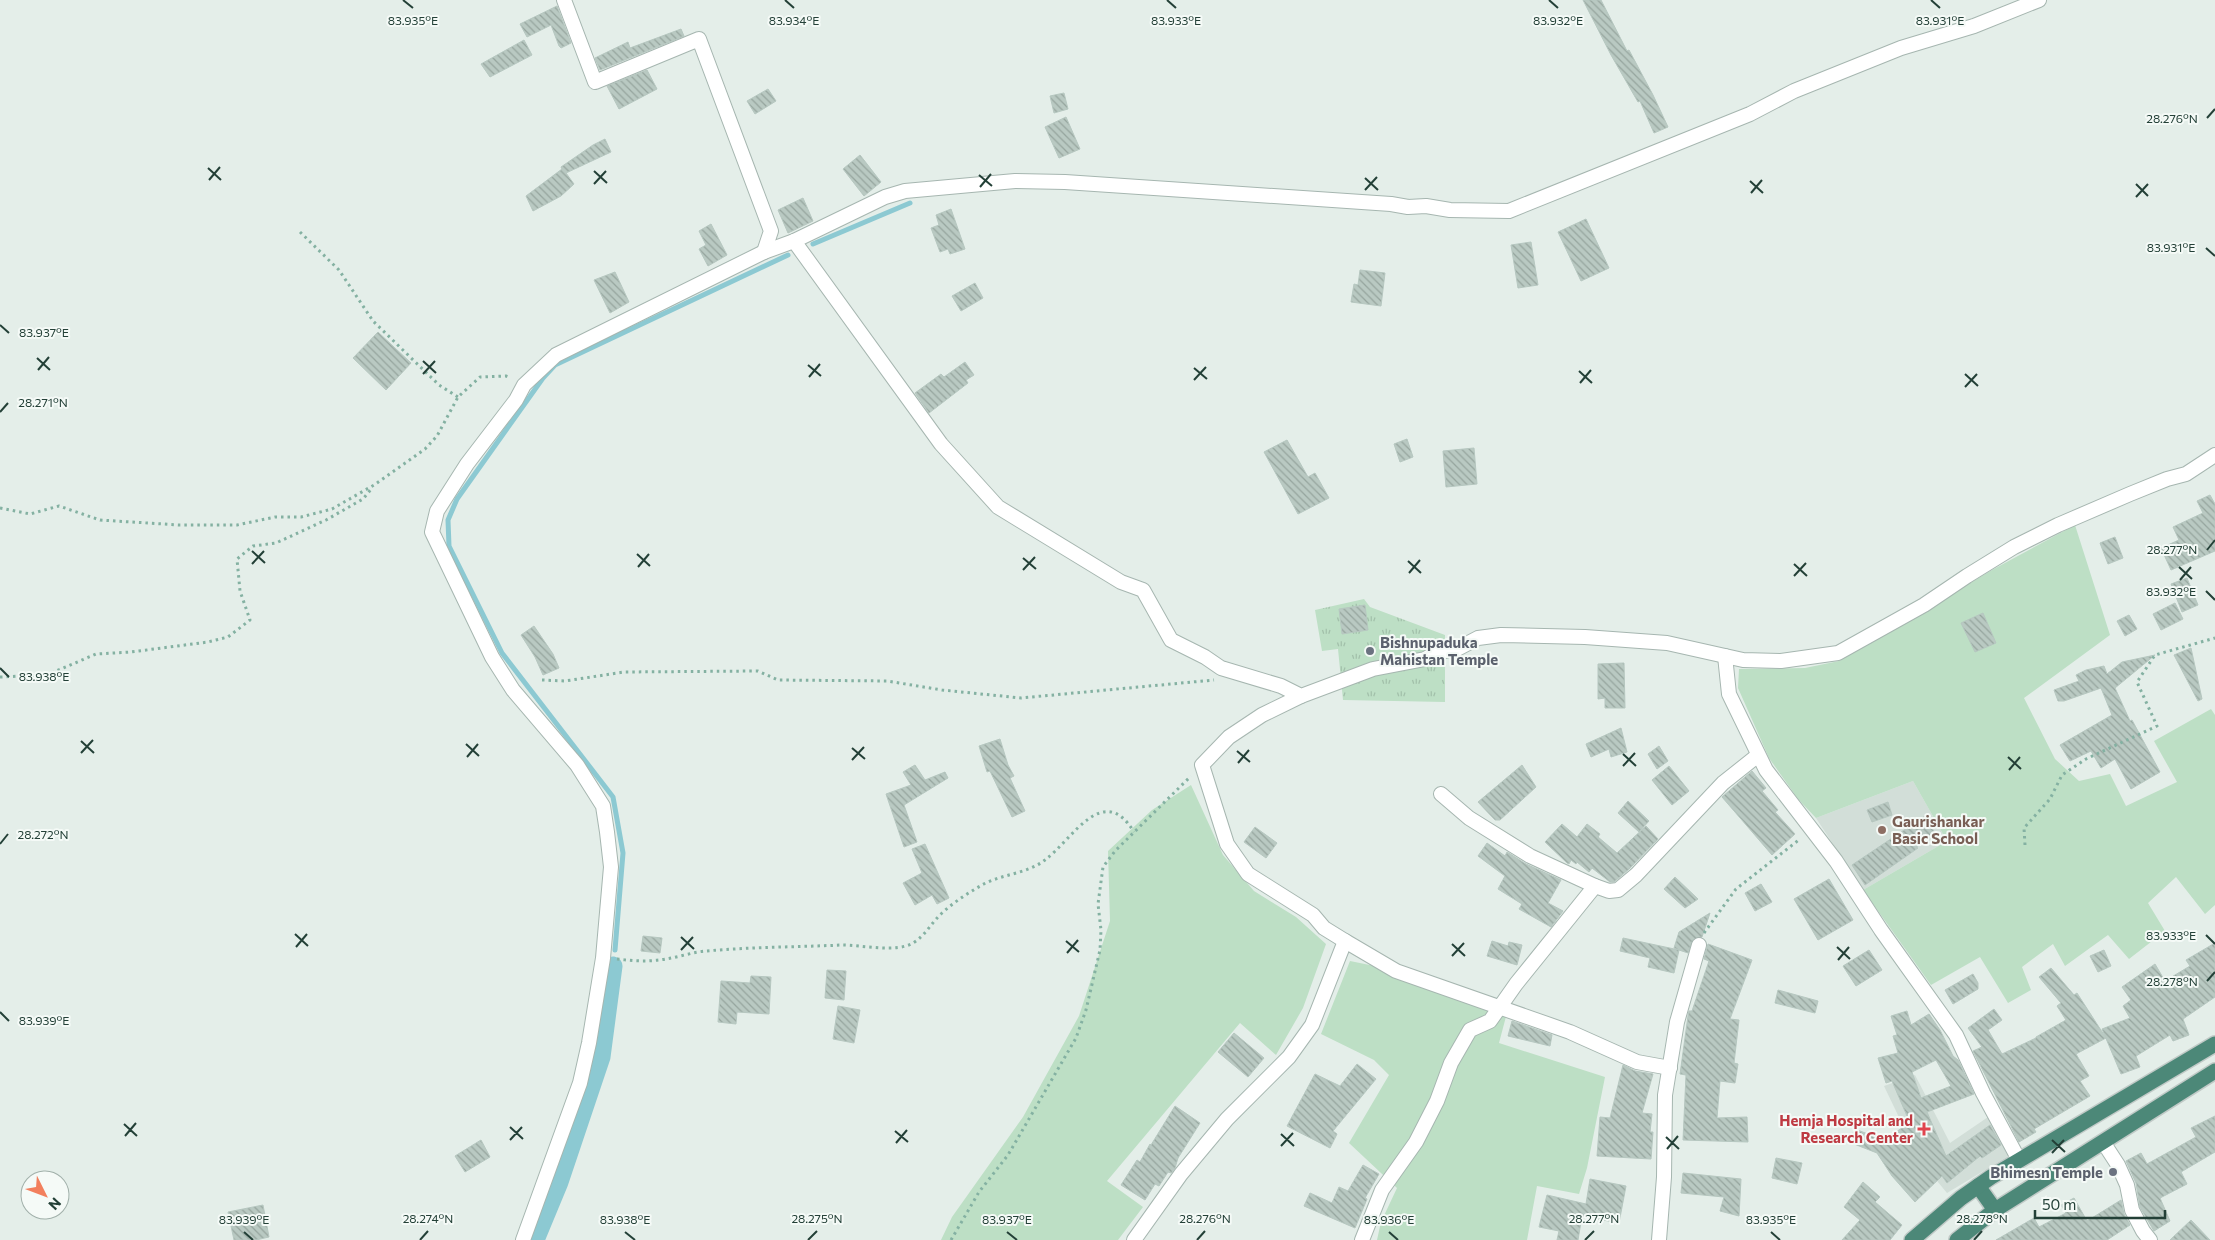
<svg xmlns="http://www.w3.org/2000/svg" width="2215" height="1240" viewBox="0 0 2215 1240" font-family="Commissioner,sans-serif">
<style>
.built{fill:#d2ded8}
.grass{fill:#bddfc5}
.park{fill:url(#park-tufts)}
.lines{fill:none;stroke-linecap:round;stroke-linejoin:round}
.stream{stroke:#8cc9d2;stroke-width:5}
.canal{stroke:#8cc9d2;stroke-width:19}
.building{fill:url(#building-back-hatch);stroke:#b6c7c0;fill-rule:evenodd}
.minor-casing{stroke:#a6b6b0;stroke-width:16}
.trunk-casing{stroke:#c1cac7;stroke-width:18}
.path{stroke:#84b1a2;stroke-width:3;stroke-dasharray:2.5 4;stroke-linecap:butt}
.minor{stroke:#fff;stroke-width:14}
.trunk{stroke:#4c8878;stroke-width:15}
.ticks{fill:none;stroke:#234037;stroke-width:2}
.worship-dot{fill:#6b7280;stroke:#f5faf7;stroke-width:2}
.education-dot{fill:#8d6e63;stroke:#f5faf7;stroke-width:2}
.health-dot{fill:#e0444e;stroke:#f5faf7;stroke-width:2}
.labels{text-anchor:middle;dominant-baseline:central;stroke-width:4;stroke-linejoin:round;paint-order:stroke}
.worship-label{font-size:15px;font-weight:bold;fill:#5b616d;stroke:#f5faf7;text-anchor:start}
.education-label{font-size:15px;font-weight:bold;fill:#785e54;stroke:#f5faf7;text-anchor:start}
.health-label{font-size:15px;font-weight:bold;fill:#be3a42;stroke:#f5faf7;text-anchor:end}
.ticks-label{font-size:12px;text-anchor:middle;fill:#234037;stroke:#f5faf7;stroke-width:4;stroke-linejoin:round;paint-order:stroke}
</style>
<defs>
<pattern id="park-tufts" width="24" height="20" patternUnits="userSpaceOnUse" patternTransform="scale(1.25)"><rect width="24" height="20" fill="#bddfc5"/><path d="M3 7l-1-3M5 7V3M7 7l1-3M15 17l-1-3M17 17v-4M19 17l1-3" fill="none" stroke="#a2c0aa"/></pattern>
<pattern id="building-back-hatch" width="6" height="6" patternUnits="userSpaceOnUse" patternTransform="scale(1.25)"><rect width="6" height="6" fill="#b9c9c2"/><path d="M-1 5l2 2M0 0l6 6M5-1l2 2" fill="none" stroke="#96a59e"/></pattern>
</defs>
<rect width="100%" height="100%" fill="#e4eee9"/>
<!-- built -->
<g class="built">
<polygon points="1913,781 1947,841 1863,890 1816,818"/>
<polygon points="1915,1075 1950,1143 1991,1115 2010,1155 1947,1193 1919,1159 1884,1086"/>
</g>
<!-- grass -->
<g class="grass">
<polygon points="2075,525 2110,635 2024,698 2055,759 2079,781 2110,774 2126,806 2177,782 2154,741 2211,709 2215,715 2215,905 2205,914 2176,877 2148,903 2165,931 2129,959 2108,935 2065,966 2053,944 2022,967 2031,990 2008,1003 1980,957 1931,985 1863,890 1947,841 1913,781 1816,818 1798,799 1769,758 1738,688 1739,669 1805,668 1839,661 1992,570"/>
<polygon points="1191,785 1223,855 1254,891 1296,917 1326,944 1303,1008 1276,1055 1240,1023 1107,1181 1143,1207 1118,1240 941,1240 952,1217 1023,1117 1079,1016 1110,921 1108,851 1152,810"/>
<polygon points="1350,961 1404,972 1508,1009 1499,1043 1605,1077 1587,1168 1579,1194 1537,1186 1527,1240 1377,1240 1381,1222 1397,1188 1349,1143 1389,1075 1374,1060 1321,1034"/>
</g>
<!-- park -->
<polygon class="park" points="1364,599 1370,607 1445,635 1445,702 1343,700 1338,649 1322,651 1315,610"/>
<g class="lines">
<!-- stream -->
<g class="stream">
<polyline points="813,244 910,203"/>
<polyline points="615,950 623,853 613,797 502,653 449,546 448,520 457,499 543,378 555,365 788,255"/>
</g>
<!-- canal -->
<polyline class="canal" points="535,1240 559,1182 601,1057 613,966"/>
</g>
<!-- building -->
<g class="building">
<polygon points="1583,0 1601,0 1627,51 1629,50 1653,95 1668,127 1654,133 1640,101 1638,102 1611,55"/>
<polygon points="557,6 571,43 561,48 559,46 551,25 527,37 520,24"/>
<polygon points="681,29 684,36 600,70 595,58 628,42 630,48"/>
<polygon points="524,40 532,55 490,77 481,64"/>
<polygon points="647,70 657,89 619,109 607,86"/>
<polygon points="768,89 776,101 755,114 747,101"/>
<polygon points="1064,93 1068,109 1054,113 1050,96"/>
<polygon points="1066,117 1080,149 1059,158 1045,127"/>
<polygon points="605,139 611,152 566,173 574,184 561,196 533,211 526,196 562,169 561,167 593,145"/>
<polygon points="860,155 881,182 864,196 843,169"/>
<polygon points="803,198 813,221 788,233 778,210"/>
<polygon points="951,209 965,249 950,254 948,249 940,252 931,228 939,225 936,215"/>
<polygon points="1586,219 1609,268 1581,281 1558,232"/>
<polygon points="711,224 727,255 708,266 699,249 706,245 699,231"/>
<polygon points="1531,242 1538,285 1518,288 1511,245"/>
<polygon points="1360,270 1385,273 1381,306 1351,302 1354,284 1358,285"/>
<polygon points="615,272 629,302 610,313 594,280"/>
<polygon points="975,283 983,298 961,311 952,296"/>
<polygon points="378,332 411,363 386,390 353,358"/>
<polygon points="965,362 974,375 966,380 968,383 929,413 915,393 941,374 944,377"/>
<polygon points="1407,439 1413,457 1400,462 1394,444"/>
<polygon points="1287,440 1308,477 1315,473 1329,498 1298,514 1264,452"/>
<polygon points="1474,448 1477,484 1446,487 1443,451"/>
<polygon points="2210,495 2215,504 2215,551 2171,570 2161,548 2179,540 2173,527 2203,513 2197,501"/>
<polygon points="2115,537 2123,558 2108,564 2100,543"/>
<polygon points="2187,578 2198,605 2182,612 2171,584"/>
<polygon points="2175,603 2183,619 2161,630 2153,614"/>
<polygon points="1365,605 1368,630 1342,634 1339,609"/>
<polygon points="1983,613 1996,643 1975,652 1961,623"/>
<polygon points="2129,615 2137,629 2125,636 2117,621"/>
<polygon points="534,626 553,654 559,668 543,675 535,657 521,635"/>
<polygon points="2191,648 2202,699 2198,701 2174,655"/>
<polygon points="2155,655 2115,688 2130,721 2132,720 2160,772 2131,789 2115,759 2101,768 2091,751 2070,761 2060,745 2112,715 2101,688 2064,701 2058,701 2054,690 2079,681 2076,675 2086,670 2104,666 2107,674 2122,662"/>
<polygon points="1624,663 1625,708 1605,708 1605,698 1598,699 1598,664"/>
<polygon points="1621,728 1627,752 1611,757 1609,749 1591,757 1586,744"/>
<polygon points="1000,739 1008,765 1014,776 1010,778 1025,811 1012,817 990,771 987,772 979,746"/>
<polygon points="1659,746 1668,761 1657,769 1648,754"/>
<polygon points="915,765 925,780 945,772 948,778 904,805 917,842 904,847 886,794 911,785 903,772"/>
<polygon points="1522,765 1536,787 1500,820 1495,820 1478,802"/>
<polygon points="1669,766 1689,791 1672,805 1652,780"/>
<polygon points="1752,771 1766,788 1762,791 1778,810 1775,812 1795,834 1772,855 1722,797"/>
<polygon points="1628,801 1649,821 1639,832 1618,813"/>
<polygon points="1888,802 1892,815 1872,822 1867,810"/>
<polygon points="1925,816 1936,835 1916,847 1918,848 1865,885 1852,865"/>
<polygon points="1562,824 1577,837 1587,824 1600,834 1598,837 1617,853 1646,826 1658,839 1629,869 1614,882 1610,882 1592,868 1589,872 1577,862 1576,864 1571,860 1569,864 1567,863 1545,842"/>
<polygon points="1255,827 1277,843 1266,858 1244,842"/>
<polygon points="1487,843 1505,856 1507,852 1526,864 1561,880 1548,903 1563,911 1551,927 1519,909 1522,904 1498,889 1505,876 1478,856"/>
<polygon points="925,844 949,898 937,904 932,895 915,905 903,883 922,873 912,849"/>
<polygon points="1675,877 1698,899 1685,908 1664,889"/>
<polygon points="1829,879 1853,920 1818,940 1794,899"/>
<polygon points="1761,884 1772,902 1755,911 1745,893"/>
<polygon points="1710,913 1702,937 1693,939 1688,953 1679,950 1674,973 1648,967 1650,958 1620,951 1623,938 1679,950 1674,948 1679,932"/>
<polygon points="643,936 662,938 660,953 641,951"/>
<polygon points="1492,941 1508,946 1509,942 1522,945 1517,965 1487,956"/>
<polygon points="2215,943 2215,997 2183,1019 2189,1035 2173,1041 2170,1035 2136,1056 2140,1067 2121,1074 2102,1029 2130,1018 2123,1006 2131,1000 2122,987 2155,964 2165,981 2190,966 2186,960"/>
<polygon points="1708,944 1752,960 1730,1019 1739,1020 1734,1063 1738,1064 1735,1083 1720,1081 1717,1118 1747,1117 1748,1142 1683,1140 1686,1075 1680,1074 1688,1016 1689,1011 1692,1011 1709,961 1704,959"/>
<polygon points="1869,950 1882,970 1856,986 1843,966"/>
<polygon points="2104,950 2111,966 2098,972 2090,956"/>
<polygon points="2051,968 2074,995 2077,993 2106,1038 2076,1054 2089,1076 2080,1081 2090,1096 2034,1129 2036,1132 2019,1142 1973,1051 1982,1047 1968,1028 1994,1009 2002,1020 1988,1030 2002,1054 2036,1038 2036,1037 2066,1020 2057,1006 2061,1003 2039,977"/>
<polygon points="827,970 846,971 844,1000 825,998"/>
<polygon points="1973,974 1978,983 1978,989 1953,1004 1945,990"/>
<polygon points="751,976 771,977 769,1014 737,1012 736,1024 718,1022 721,981 750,983"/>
<polygon points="1778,990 1818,1001 1815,1013 1775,1003"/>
<polygon points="838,1006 860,1010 854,1043 833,1039"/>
<path d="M 1907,1011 L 1911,1025 L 1929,1014 L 1940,1030 L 1953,1056 L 1958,1060 L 1974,1094 L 1927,1112 L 1946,1156 L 1990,1125 L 2001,1145 L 1982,1158 L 1980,1156 L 1947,1183 L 1942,1176 L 1915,1202 L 1892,1176 L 1877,1153 L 1849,1142 L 1855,1129 L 1883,1140 L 1910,1123 L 1892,1081 L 1886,1083 L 1878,1058 L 1898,1053 L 1893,1036 L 1897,1035 L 1891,1016 ZM 1936,1060 L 1951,1086 L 1921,1098 L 1912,1072 Z"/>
<polygon points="1512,1021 1552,1035 1550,1046 1508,1036"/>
<polygon points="1234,1033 1264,1058 1248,1077 1218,1052"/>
<polygon points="1357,1064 1376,1079 1333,1131 1337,1134 1330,1148 1287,1126 1315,1074 1340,1086"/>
<polygon points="1623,1065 1635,1071 1653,1074 1642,1113 1652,1114 1650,1132 1653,1132 1651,1159 1597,1156 1600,1117 1610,1118"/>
<polygon points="1175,1106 1200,1123 1178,1158 1175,1168 1171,1173 1168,1172 1159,1186 1155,1184 1145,1200 1121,1185 1137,1160 1140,1162 1150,1144 1151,1145"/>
<polygon points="2215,1116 2215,1152 2181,1172 2187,1184 2160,1198 2170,1221 2154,1231 2140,1207 2136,1183 2126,1161 2141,1153 2147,1164 2196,1137 2191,1128"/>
<polygon points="481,1140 490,1157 465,1172 455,1156"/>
<polygon points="1776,1158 1802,1163 1797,1184 1772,1178"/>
<polygon points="1363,1165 1379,1174 1365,1198 1367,1199 1355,1228 1304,1206 1310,1193 1332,1203 1339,1187 1348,1191"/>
<polygon points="1683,1173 1741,1179 1739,1216 1720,1211 1724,1197 1681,1193"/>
<polygon points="1590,1179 1626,1186 1619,1223 1582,1216 1578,1240 1557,1240 1559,1231 1539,1227 1547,1195 1586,1204"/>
<polygon points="1863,1182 1880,1197 1875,1202 1902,1225 1890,1240 1842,1240 1860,1220 1844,1207"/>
<polygon points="2074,1198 2087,1221 2121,1200 2124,1214 2130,1225 2107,1240 1996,1240 2034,1218 2039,1227 2066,1213 2061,1205"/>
<polygon points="263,1205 269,1237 256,1240 234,1240 228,1212"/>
<polygon points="2191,1220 2210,1240 2170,1240"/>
</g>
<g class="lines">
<!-- minor casing -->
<g class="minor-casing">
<g id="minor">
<polyline points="564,0 595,82 699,39 771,231 764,252"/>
<polyline points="794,241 941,444 998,507 1121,582 1143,590 1171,640 1205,657 1221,668 1281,686 1301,696 1373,669 1425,659 1438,652 1457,649 1478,638 1501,635 1585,637 1667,643 1743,660 1781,661 1838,653 1924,605 1967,576 2014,547 2058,525 2130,494 2167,479 2186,474 2215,455"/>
<polyline points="1725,656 1729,694 1766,770 1836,861 1881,930 1956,1035 1983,1093 2019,1160"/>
<polyline points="1441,794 1469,818 1530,856 1595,886 1609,891 1618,890 1636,875 1723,783 1757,756"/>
<polyline points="1345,941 1396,971 1570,1032 1637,1062 1670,1068"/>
<polyline points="2103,1142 2118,1165 2127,1185 2132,1210 2143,1231 2150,1240"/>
<polyline points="523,1240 580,1083 589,1043 603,958 611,867 607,832 603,806 577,765 513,690 492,657 432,532 437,511 467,464 516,400 524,385 556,355 764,252 794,241 885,197 905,191 1015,181 1065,182 1391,204 1408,207 1426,206 1450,210 1509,211 1750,114 1794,91 1901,48 1974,26 2039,0"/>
<polyline points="1134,1240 1181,1174 1227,1119 1289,1057 1312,1025 1345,941 1324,928 1313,915 1248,874 1227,844 1202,765 1229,737 1262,715 1301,696"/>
<polyline points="1362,1240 1382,1190 1416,1142 1437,1101 1451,1063 1470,1030 1490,1021 1516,984 1595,886"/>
<polyline points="1659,1240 1664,1177 1665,1095 1677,1022 1699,945"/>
</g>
</g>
<!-- trunk casing -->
<g class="trunk-casing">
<g id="trunk">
<polyline points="1978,1186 1995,1210"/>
<polyline points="1912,1240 1961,1198 1991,1177 2215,1044"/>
<polyline points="1957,1240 1995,1210 2215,1071"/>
</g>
</g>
<!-- path -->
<g class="path">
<polyline points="300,232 339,270 373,321 439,385 458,397"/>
<polyline points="0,508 30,514 59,506 100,520 179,525 237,525 275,517 301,517 332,509 374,485 425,449 437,436 458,397 480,377 506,376 511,378"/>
<polyline points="0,677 47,675 96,654 131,652 208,642 228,637 250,620 240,591 237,559 253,546 276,543 326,520 363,499 372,488"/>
<polyline points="542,680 565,681 624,672 758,671 778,680 887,681 942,690 1021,698 1214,680"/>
<polyline points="2025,845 2024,828 2050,799 2062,775 2086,759 2157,726 2137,682 2155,655 2215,638"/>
<polyline points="1704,933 1736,889 1800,839"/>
<path d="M 617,959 C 633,961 649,962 666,959 C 679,957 693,952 706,951 C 751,947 797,947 842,945 C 863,945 896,953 913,943 C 926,935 931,923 942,913 C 954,902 968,893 982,885 C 1001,874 1027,874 1045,860 C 1073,839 1103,781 1134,832"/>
<polyline points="951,1240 979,1192 1008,1155 1076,1038 1086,1010 1100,950 1101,930 1098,904 1103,867 1115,851 1191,776"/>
</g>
<!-- minor -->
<use href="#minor" class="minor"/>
<!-- trunk -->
<use href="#trunk" class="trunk"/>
</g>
<!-- ticks -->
<path class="ticks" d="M 403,0 L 413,8M 785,0 L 794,8M 1167,0 L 1176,8M 1549,0 L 1558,8M 1931,0 L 1940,8M 2207,118 L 2215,109M 208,168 L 221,180M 594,171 L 607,183M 979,175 L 992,186M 1365,178 L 1378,190M 209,180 L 220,167M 1750,181 L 1763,193M 594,184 L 606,171M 2136,184 L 2148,196M 980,187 L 991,174M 1365,190 L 1377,177M 1751,193 L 1762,180M 2136,197 L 2148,184M 2206,248 L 2215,256M 0,325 L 9,333M 37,358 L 50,370M 423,361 L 436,373M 808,365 L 821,376M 1194,368 L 1207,379M 38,370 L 49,357M 1579,371 L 1592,383M 423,374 L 435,361M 1965,374 L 1978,386M 809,377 L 820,364M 1194,380 L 1206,367M 1580,383 L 1591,370M 1965,387 L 1977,374M 0,412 L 8,403M 2207,550 L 2215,540M 252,551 L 265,563M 637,554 L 650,566M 1023,558 L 1036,569M 1408,561 L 1421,573M 252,564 L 264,551M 1794,564 L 1807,576M 638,567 L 649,554M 2179,567 L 2192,579M 1023,570 L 1035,557M 1409,573 L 1420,560M 1794,576 L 1806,563M 2180,580 L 2191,567M 2206,591 L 2215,600M 0,668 L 9,677M 81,741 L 94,753M 466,744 L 479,756M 852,748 L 865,759M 1237,751 L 1250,762M 81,753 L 93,740M 1623,754 L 1636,766M 467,757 L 478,744M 2008,757 L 2021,769M 852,760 L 864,747M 1238,763 L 1249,750M 1623,766 L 1635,753M 2009,770 L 2020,757M 0,844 L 8,834M 295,934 L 308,946M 2206,935 L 2215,944M 681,937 L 694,949M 1066,941 L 1079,952M 1452,944 L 1465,956M 296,947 L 307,934M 1837,947 L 1850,959M 681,950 L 693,937M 1067,953 L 1078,940M 1452,956 L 1464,943M 1838,960 L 1849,947M 2207,981 L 2215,972M 0,1012 L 9,1021M 124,1124 L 137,1136M 510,1127 L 523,1139M 895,1131 L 908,1142M 1281,1134 L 1294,1146M 125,1136 L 136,1123M 1666,1137 L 1679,1149M 510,1140 L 522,1127M 2052,1140 L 2065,1152M 896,1143 L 907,1130M 1281,1146 L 1293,1133M 1667,1149 L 1678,1136M 2052,1153 L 2064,1140M 244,1232 L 253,1240M 625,1232 L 635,1240M 1007,1232 L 1017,1240M 1389,1232 L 1398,1240M 1771,1232 L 1780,1240M 420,1240 L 428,1231M 808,1240 L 817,1231M 1197,1240 L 1205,1231M 1585,1240 L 1594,1231M 1974,1240 L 1982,1231"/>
<!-- markers -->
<g class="worship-dot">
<circle cx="1370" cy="651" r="5"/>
<circle cx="2113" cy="1172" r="5"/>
</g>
<circle class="education-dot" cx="1882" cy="830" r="5"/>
<path class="health-dot" d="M1921.5 1121.5h5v5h5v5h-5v5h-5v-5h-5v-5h5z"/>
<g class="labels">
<!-- worship labels -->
<g class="worship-label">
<text x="1380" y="642">Bishnupaduka<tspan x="1380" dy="17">Mahistan Temple</tspan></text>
<text x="2103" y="1172" text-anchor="end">Bhimesn Temple</text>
</g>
<!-- education labels -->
<g class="education-label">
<text x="1892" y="821">Gaurishankar<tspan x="1892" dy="17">Basic School</tspan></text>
</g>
<!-- health labels -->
<g class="health-label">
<text x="1913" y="1120">Hemja Hospital and<tspan x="1913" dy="17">Research Center</tspan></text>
</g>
</g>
<g class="ticks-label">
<text x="413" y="25">83.935°E</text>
<text x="794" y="25">83.934°E</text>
<text x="1940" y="25">83.931°E</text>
<text x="1176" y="25">83.933°E</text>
<text x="1558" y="25">83.932°E</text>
<text x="2172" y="123">28.276°N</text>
<text x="2171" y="252">83.931°E</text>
<text x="44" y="337">83.937°E</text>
<text x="43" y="407">28.271°N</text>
<text x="2172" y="554">28.277°N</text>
<text x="2171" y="596">83.932°E</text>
<text x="44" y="681">83.938°E</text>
<text x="43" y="839">28.272°N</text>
<text x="2171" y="940">83.933°E</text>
<text x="2172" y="986">28.278°N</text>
<text x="44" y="1025">83.939°E</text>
<text x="428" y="1223">28.274°N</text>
<text x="817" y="1223">28.275°N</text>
<text x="1205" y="1223">28.276°N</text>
<text x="1594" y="1223">28.277°N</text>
<text x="1982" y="1223">28.278°N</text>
<text x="244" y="1224">83.939°E</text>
<text x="625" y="1224">83.938°E</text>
<text x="1007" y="1224">83.937°E</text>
<text x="1389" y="1224">83.936°E</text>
<text x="1771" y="1224">83.935°E</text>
</g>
<!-- north arrow -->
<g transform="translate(45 1195) rotate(132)"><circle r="24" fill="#f5faf7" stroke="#a1b0aa"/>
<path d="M0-4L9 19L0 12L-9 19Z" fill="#f27f5d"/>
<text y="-8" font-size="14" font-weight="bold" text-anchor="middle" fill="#234037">N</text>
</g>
<!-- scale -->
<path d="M2035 1210v8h130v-8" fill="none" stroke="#234037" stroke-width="2.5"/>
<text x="2042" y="1210" font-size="15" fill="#234037" stroke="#f5faf7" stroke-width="4" paint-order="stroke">50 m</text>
</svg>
